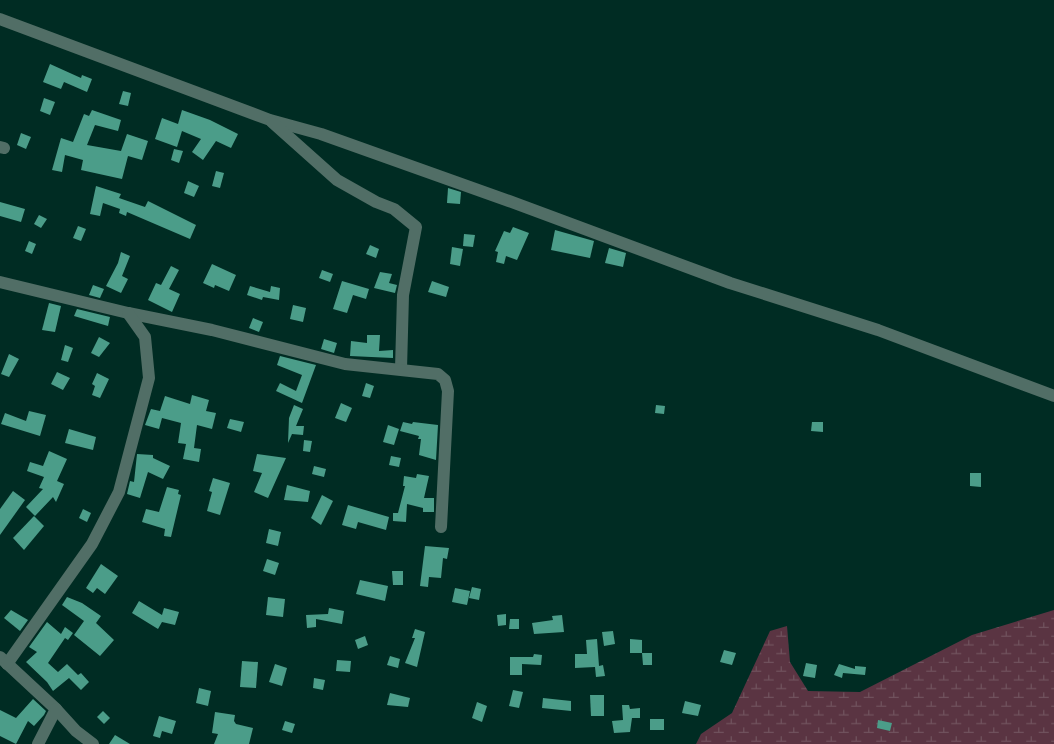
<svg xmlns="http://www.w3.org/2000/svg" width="1054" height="744" viewBox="0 0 1054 744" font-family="'Noto Serif',serif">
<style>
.wetland{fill:url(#wetland-marsh)}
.building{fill:#4b9d89}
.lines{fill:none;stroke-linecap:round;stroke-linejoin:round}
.minor{stroke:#516e66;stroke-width:12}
</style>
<defs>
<pattern id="wetland-marsh" width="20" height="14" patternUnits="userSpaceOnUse" patternTransform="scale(1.25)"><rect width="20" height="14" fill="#5a3442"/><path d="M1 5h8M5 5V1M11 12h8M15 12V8" fill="none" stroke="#70525d"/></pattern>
</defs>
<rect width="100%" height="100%" fill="#002c23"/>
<!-- wetland -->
<polygon class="wetland" points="1054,610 1054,744 696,744 701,734 732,713 770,631 787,626 790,662 808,691 860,692 972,635"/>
<!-- building -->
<g class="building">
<polygon points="50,64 81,78 82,75 92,79 87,92 64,82 61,89 43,82"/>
<polygon points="123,91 131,93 128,106 119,104"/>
<polygon points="44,98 55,102 50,115 40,111"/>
<polygon points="92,110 121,120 118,131 95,125 87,145 121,151 127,134 148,141 142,160 128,156 122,179 81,170 83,160 65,155 62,172 52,170 61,138 73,142 84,114 89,116"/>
<polygon points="182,110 210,120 238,134 231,148 216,141 203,160 192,152 201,139 182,131 177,147 155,139 162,118 178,124"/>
<polygon points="21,133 31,137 26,149 17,145"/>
<polygon points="174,149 183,151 179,163 171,160"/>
<polygon points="216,171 224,173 220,188 212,186"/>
<polygon points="188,181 199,186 194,197 184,193"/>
<polygon points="96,186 121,194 119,198 145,207 148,201 196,225 190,239 127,212 126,216 119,213 120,209 103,203 100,216 90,214"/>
<polygon points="448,188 461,192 460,204 447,203"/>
<polygon points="0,202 25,209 21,222 0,216"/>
<polygon points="39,215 47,219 41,228 34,224"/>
<polygon points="78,226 86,229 81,241 73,238"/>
<polygon points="513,227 529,233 517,260 506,256 504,264 496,262 498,252 495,251 504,231 510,233"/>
<polygon points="555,230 594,241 590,258 551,250"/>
<polygon points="464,234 475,235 473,247 463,246"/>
<polygon points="29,241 36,244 32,254 25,251"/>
<polygon points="370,245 379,249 376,258 366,254"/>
<polygon points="452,247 463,249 460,266 450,264"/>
<polygon points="609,248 626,253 623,267 605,263"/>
<polygon points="121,252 130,256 122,276 128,279 121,293 106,286 118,263"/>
<polygon points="212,264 236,275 229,291 215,285 214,288 203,283"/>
<polygon points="171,266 179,270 169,289 180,294 172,312 148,300 156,283 161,285"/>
<polygon points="322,270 333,274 330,282 319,278"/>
<polygon points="380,272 392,274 389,283 397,285 395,293 374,288"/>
<polygon points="342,281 369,289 366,299 353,295 347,313 333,309"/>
<polygon points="432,281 449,287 446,297 428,292"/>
<polygon points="93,285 104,289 100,298 89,295"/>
<polygon points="250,286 270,292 271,286 280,288 279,300 263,297 262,300 247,295"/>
<polygon points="49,303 61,306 55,332 42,330"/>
<polygon points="293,305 306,308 303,322 290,319"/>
<polygon points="77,309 110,317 108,326 74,316"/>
<polygon points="253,318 263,322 259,332 249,328"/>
<polygon points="367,335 380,335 379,351 393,350 393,358 350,356 351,341 367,343"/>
<polygon points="99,337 110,343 99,357 91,353"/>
<polygon points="324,339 337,343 334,353 321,349"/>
<polygon points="65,345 73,348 68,362 61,360"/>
<polygon points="9,354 19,359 9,377 1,374"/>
<polygon points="280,356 316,365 302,403 276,391 280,383 296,391 302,375 277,365"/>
<polygon points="57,372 70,378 63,390 51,384"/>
<polygon points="97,373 109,379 100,398 92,395 95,386 92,384"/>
<polygon points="366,383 374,386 370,398 362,396"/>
<polygon points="192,395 209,400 206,411 216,413 212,429 197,425 194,448 201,449 199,462 183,459 186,444 178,443 181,423 162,418 159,429 145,425 151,409 160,411 165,396 190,404"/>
<polygon points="341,403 352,408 346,422 335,418"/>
<polygon points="294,405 303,409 296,426 304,426 303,435 292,434 288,443 289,418"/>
<polygon points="656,405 665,406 664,414 655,413"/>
<polygon points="29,411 46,415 40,436 1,424 5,413 26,421"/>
<polygon points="230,419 244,422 241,432 227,428"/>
<polygon points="403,422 412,424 413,422 438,425 436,460 419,455 421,439 418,439 419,436 400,431"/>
<polygon points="812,422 823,422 823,432 811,431"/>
<polygon points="388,425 399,429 394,445 383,442"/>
<polygon points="69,429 96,437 93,450 65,443"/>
<polygon points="304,440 312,441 310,452 303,451"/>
<polygon points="49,451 67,459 57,481 64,484 56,502 53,497 35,516 26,507 43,489 39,488 44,477 27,471 30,462 43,466"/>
<polygon points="137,454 153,455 153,458 170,466 163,479 148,472 140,498 127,494 130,481 134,482"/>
<polygon points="257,454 286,458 268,498 254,492 262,473 253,471"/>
<polygon points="391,456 401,458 399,467 389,465"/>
<polygon points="314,466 326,469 324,477 312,474"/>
<polygon points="970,473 981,473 981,487 970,486"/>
<polygon points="417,474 429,476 424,498 434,498 434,512 423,512 423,508 407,504 406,522 393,521 393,513 398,513 405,486 403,486 404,476 416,478"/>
<polygon points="213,478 230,483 220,515 207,511 212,492 209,491"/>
<polygon points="287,485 310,491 308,502 284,500"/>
<polygon points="167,487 179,490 178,494 181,495 171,537 164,536 165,529 142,522 146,509 159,512"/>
<polygon points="13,491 25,500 0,535 0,509"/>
<polygon points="322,495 333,501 321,525 311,518"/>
<polygon points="348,505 389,517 386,530 358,522 356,529 342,525"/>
<polygon points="83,509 91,513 87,522 79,518"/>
<polygon points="34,516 44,526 24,550 13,538"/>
<polygon points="269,529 281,532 278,546 266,543"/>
<polygon points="425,546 449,548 447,559 443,558 441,578 429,577 428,587 420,586"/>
<polygon points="267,559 279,563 275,575 263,571"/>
<polygon points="101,564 118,576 105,594 97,588 93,593 86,588"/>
<polygon points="392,571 403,571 403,585 393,585"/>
<polygon points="360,580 388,586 385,601 356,594"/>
<polygon points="472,587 481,589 479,600 469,598"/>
<polygon points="455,588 470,591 467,605 452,602"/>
<polygon points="67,597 82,603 101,616 96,623 114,640 100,656 74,635 84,621 62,605"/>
<polygon points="268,597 285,599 283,617 266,615"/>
<polygon points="139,601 162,615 164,608 179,612 175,625 162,622 158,629 132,613"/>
<polygon points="329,608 344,611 342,624 316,619 316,627 307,628 306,615 328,614"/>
<polygon points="11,610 28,620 20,631 4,618"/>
<polygon points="506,614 506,625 498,626 497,615"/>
<polygon points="562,615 564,632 534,634 532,623 553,620 552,616"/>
<polygon points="510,619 519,619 519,629 509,629"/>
<polygon points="47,622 61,634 65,627 73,633 68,640 65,638 48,663 58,672 67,664 78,675 81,673 89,682 81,690 69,678 53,691 47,682 26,662 37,652 29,647"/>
<polygon points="415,629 425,632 417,667 405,663 415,638 412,638"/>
<polygon points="613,631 615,644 604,646 602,632"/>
<polygon points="365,636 368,645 358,649 355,640"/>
<polygon points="597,639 599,666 603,665 605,676 596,677 595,667 575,668 575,654 587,654 586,640"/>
<polygon points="630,639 642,640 642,653 630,653"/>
<polygon points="724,650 736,653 732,665 720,662"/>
<polygon points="642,653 652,653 652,665 643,665"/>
<polygon points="534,654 542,655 541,665 522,664 522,675 510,675 510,657 533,657"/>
<polygon points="390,656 400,659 398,668 387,665"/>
<polygon points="337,660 351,661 350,672 336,671"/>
<polygon points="242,661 258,662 256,688 240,687"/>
<polygon points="806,663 817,665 815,678 803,676"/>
<polygon points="275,664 287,668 282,686 269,682"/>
<polygon points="839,664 855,669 855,666 866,667 865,675 843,673 842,678 834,675"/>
<polygon points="314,678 325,680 323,690 313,688"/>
<polygon points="199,688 211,691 208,706 196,703"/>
<polygon points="513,690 523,692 519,708 509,706"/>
<polygon points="390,693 410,698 408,707 387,705"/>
<polygon points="590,695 604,695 604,716 591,716"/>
<polygon points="543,698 571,701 571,711 542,708"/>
<polygon points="33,699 46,711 44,715 34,726 28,721 16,744 0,736 0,710 16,718"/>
<polygon points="685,701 701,705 698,716 682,713"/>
<polygon points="477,702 487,706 482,722 472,718"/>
<polygon points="622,705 629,705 630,709 640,708 640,718 632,718 630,732 614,733 612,721 623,720"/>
<polygon points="103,711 110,718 104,724 97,717"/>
<polygon points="215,712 235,715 234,721 236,724 253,728 249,744 214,744 218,734 212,733"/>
<polygon points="159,716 176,721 172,734 162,731 160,738 153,736"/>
<rect x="650" y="719" width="14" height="11"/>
<polygon points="878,720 892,723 890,731 877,728"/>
<polygon points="285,721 295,724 292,733 282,730"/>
<polygon points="115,735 130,744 109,744"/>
</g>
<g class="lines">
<!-- minor -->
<g class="minor">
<polyline points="0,19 270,120 321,134 509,201 730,283 878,330 1054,396"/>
<polyline points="272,122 337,180 376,202 394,209 416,227 403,295 401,369"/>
<polyline points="0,147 4,148"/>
<polyline points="0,282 128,313 212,330 345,364 438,374 445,380 448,391 441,527"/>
<polyline points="0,657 56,709 38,744"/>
<polyline points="7,664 92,544 119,492 149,378 145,337 128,313"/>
<polyline points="56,709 76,731 93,744"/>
</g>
</g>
</svg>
